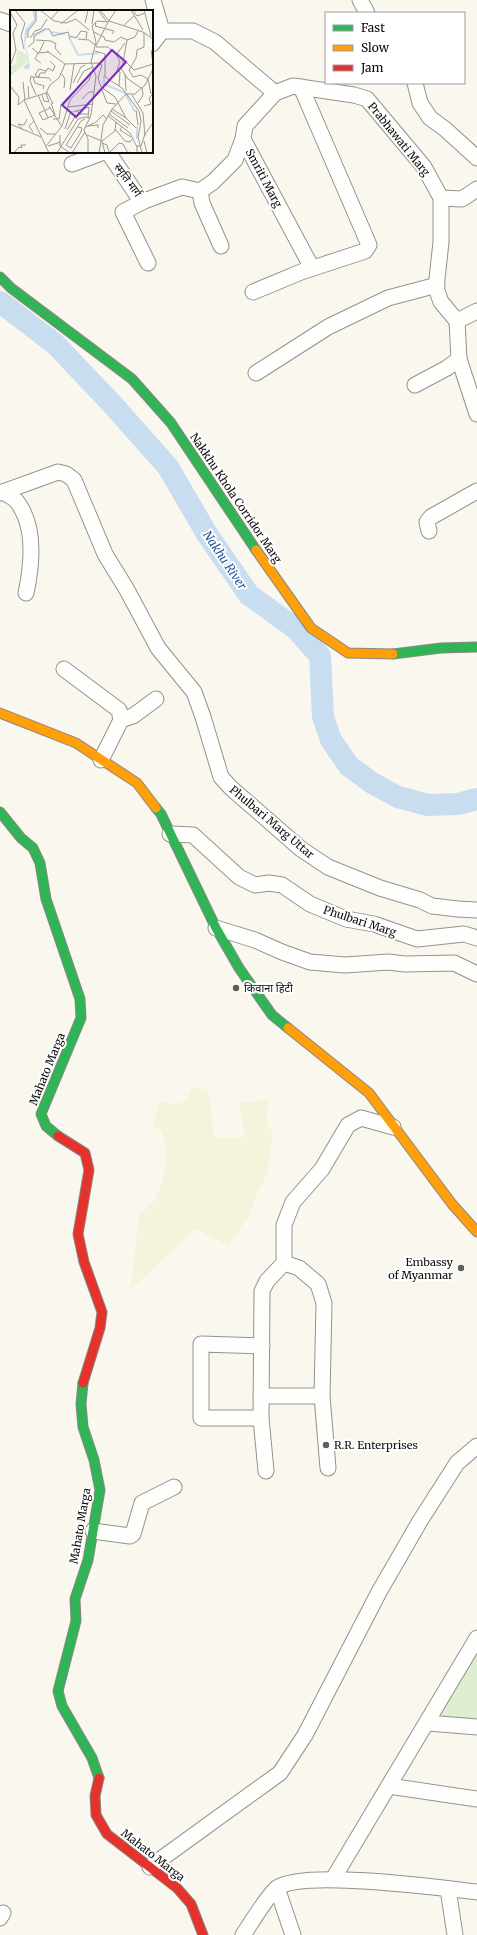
<svg xmlns="http://www.w3.org/2000/svg" width="477" height="1935" viewBox="0 0 477 1935" font-family="Merriweather,'Noto Sans Devanagari',serif">
<style>
.farmland{fill:#f4f4dc}
.green{fill:#dfeed0}
.lines{fill:none;stroke-linecap:round;stroke-linejoin:round}
.river{stroke:#c8ddf0;stroke-width:22}
.street-casing{stroke:#93928d;stroke-width:17}
.fast-casing{stroke:#898884;stroke-width:11}
.slow-casing{stroke:#898884;stroke-width:11}
.jam-casing{stroke:#898884;stroke-width:11}
.street{stroke:#fefefc;stroke-width:15}
.fast{stroke:#30b455;stroke-width:9}
.slow{stroke:#ff9f0a;stroke-width:9}
.jam{stroke:#e5322d;stroke-width:9}
.poi-dot{fill:#5f5e5a;stroke:#fff;stroke-width:1.5}
.labels{text-anchor:middle;dominant-baseline:central;stroke-width:4;stroke-linejoin:round;paint-order:stroke}
.street-label{font-size:11px;fill:#0b0b0b;stroke:#fff}
.poi-label{font-size:11px;fill:#0b0b0b;stroke:#fff;text-anchor:start}
.water-label{font-size:12px;font-style:italic;fill:#1e5192;stroke:#fff}
.inset-river{fill:none;stroke:#c8ddf0;stroke-width:2}
.inset-road{fill:none;stroke:#9a9993;stroke-width:1}
.view{fill:#7b2cbf;fill-opacity:0.15;stroke:#7b2cbf;stroke-width:2}
.inset-edge{fill:none;stroke:#0b0b0b;stroke-width:2}
</style>
<rect width="100%" height="100%" fill="#faf8ee"/>
<!-- farmland -->
<polygon class="farmland" points="192,1088 207,1089 211,1106 214,1138 245,1137 239,1103 268,1099 267,1122 273,1134 267,1175 257,1194 248,1217 229,1246 196,1229 130,1290 139,1216 154,1201 163,1181 166,1163 166,1147 162,1132 153,1124 160,1101 173,1105 185,1101"/>
<!-- green -->
<polygon class="green" points="477,1652 477,1722 442,1719 440,1714"/>
<g class="lines">
<!-- river -->
<polyline class="river" points="0,302 55,344 113,405 168,467 207,534 249,595 295,628 320,656 323,717 331,740 349,766 372,783 398,797 428,805 458,804 477,799"/>
<!-- street casing -->
<g class="street-casing">
<g id="street">
<polyline points="153,0 162,31"/>
<polyline points="360,0 367,13"/>
<polyline points="0,20 11,24"/>
<polyline points="152,44 162,31 193,31 215,42 275,93 293,86 354,95 367,99 424,167 441,198 441,242 436,288 441,302 457,321 477,311"/>
<polyline points="415,83 420,103 430,118 445,129 477,158"/>
<polyline points="275,93 245,126 243,139 312,268"/>
<polyline points="108,152 139,198 144,201 182,187 200,191 213,182 235,160 243,139"/>
<polyline points="72,164 104,152"/>
<polyline points="200,191 202,203 221,246"/>
<polyline points="441,198 462,199 477,189"/>
<polyline points="144,201 123,212 148,263"/>
<polyline points="253,292 301,272 365,251 369,245 301,87"/>
<polyline points="457,321 459,359 477,414"/>
<polyline points="256,373 328,327 388,298 437,285"/>
<polyline points="415,385 447,368 459,359"/>
<path d="M 3,492 C 8,495 15,498 18,503 C 36,528 32,565 26,593"/>
<polyline points="0,493 58,472 66,474 74,480 105,554 127,590 158,648 194,692 203,717 221,777 231,788 301,849 328,867 380,888 420,900 432,906 458,909 477,910"/>
<polyline points="429,531 427,522 431,517 477,491"/>
<polyline points="64,669 119,710 121,720 101,760"/>
<polyline points="121,720 133,716 156,699"/>
<polyline points="170,834 193,835 239,877 255,885 269,883 282,885 310,904 346,919 374,924 417,939 464,934 477,938"/>
<polyline points="216,928 255,940 282,952 310,962 345,965 388,962 405,964 454,963 477,974"/>
<polyline points="284,1263 299,1268 318,1284 324,1303 322,1396 328,1468"/>
<polyline points="261,1396 322,1396"/>
<polyline points="261,1418 201,1418 201,1344 262,1346"/>
<polyline points="266,1471 261,1418 262,1291 267,1281 284,1263 284,1225 293,1202 322,1169 348,1125 361,1118 393,1127"/>
<polyline points="93,1531 130,1536 133,1534 142,1503 174,1487"/>
<polyline points="428,1723 477,1727"/>
<polyline points="389,1786 477,1799"/>
<polyline points="150,1867 280,1773 305,1735 379,1592 420,1521 457,1463 477,1446"/>
<polyline points="333,1879 477,1638"/>
<polyline points="277,1888 293,1935"/>
<polyline points="448,1889 455,1935"/>
<polyline points="0,1918 3,1913"/>
<path d="M 243,1935 C 250,1925 269,1893 277,1888 C 302,1869 441,1888 477,1892"/>
</g>
</g>
<!-- fast casing -->
<g class="fast-casing">
<g id="fast">
<polyline points="0,277 11,288 132,379 171,423 256,550"/>
<polyline points="393,654 441,648 477,647"/>
<polyline points="156,808 161,814 216,928 239,968 272,1015 288,1028"/>
<polyline points="0,812 21,838 33,848 40,863 46,899 80,999 81,1018 41,1114 46,1126 58,1136"/>
<polyline points="83,1383 81,1404 83,1427 94,1460 100,1490 88,1560 75,1599 76,1621 58,1691 62,1706 92,1758 99,1778"/>
</g>
</g>
<!-- slow casing -->
<g class="slow-casing">
<g id="slow">
<polyline points="256,550 311,628 348,653 393,654"/>
<polyline points="0,713 76,743 137,783 156,808"/>
<polyline points="288,1028 369,1093 452,1204 477,1232"/>
</g>
</g>
<!-- jam casing -->
<g class="jam-casing">
<g id="jam">
<polyline points="58,1136 85,1153 89,1170 78,1234 84,1262 102,1312 100,1328 83,1383"/>
<polyline points="99,1778 95,1796 96,1815 107,1834 177,1888 191,1904 203,1935"/>
</g>
</g>
<!-- street -->
<use href="#street" class="street"/>
<!-- fast -->
<use href="#fast" class="fast"/>
<!-- slow -->
<use href="#slow" class="slow"/>
<!-- jam -->
<use href="#jam" class="jam"/>
</g>
<!-- markers -->
<g class="poi-dot">
<circle cx="236" cy="988" r="4"/>
<circle cx="461" cy="1268" r="4"/>
<circle cx="326" cy="1445" r="4"/>
</g>
<g class="labels">
<!-- street labels -->
<g class="street-label">
<text transform="translate(399 139) rotate(51)">Prabhawati Marg</text>
<text transform="translate(264 178) rotate(62)">Smriti Marg</text>
<text transform="translate(128 180) rotate(54)">स्मृति मार्ग</text>
<text transform="translate(236 498) rotate(56)">Nakkhu Khola Corridor Marg</text>
<text transform="translate(272 822) rotate(40)">Phulbari Marg Uttar</text>
<text transform="translate(360 921) rotate(18)">Phulbari Marg</text>
<text transform="translate(47 1069) rotate(-68)">Mahato Marga</text>
<text transform="translate(80 1526) rotate(-80)">Mahato Marga</text>
<text transform="translate(153 1855) rotate(38)">Mahato Marga</text>
</g>
<!-- poi labels -->
<g class="poi-label">
<text x="244" y="988">किवाना हिटी</text>
<text x="453" y="1262" text-anchor="end">Embassy<tspan x="453" dy="13">of Myanmar</tspan></text>
<text x="334" y="1445">R.R. Enterprises</text>
</g>
<!-- water labels -->
<g class="water-label">
<text transform="translate(225 560) rotate(56)">Nakhu River</text>
</g>
</g>
<!-- overview -->
<g transform="translate(10 10)">
<rect width="143" height="143" fill="#faf8ee"/>
<path d="M 7,40 L 15,43 L 17,49 L 15,54 L 1,63 L 0,56 L 6,54 Z" fill="#dfeed0"/>
<path d="M 22,0 L 26,0 L 26,9 L 18,21 L 15,33 L 20,57 L 17,60 L 13,57 L 2,64 L 0,68 L 1,63 L 18,54 L 14,31 L 15,20 L 24,9 Z" fill="#c8ddf0"/>
<path class="inset-river" d="M 41,22 L 55,24M 24,26 L 35,20M 59,27 L 68,45 L 89,43M 94,66 L 94,74 L 115,83 L 125,102M 127,116 L 127,129"/>
<path class="inset-road" d="M 5,0 L 15,13 L 11,26 L 14,39M 30,0 L 44,11 L 56,13 L 66,9 L 79,20M 88,0 L 96,11M 90,0 L 99,11 L 133,22 L 143,29M 121,0 L 133,20M 123,0 L 127,6 L 135,3M 134,0 L 141,26M 0,2 L 7,15 L 3,23 L 6,40 L 0,56M 41,9 L 49,0M 75,13 L 78,0M 86,13 L 85,16 L 104,21 L 102,24M 51,14 L 68,0M 82,14 L 84,0M 114,15 L 124,6M 82,16 L 87,11 L 98,12 L 106,0M 84,22 L 94,27 L 95,30 L 104,32M 134,23 L 134,37 L 127,40 L 126,48 L 119,60 L 123,67 L 131,65 L 138,69M 60,26 L 66,28 L 71,21 L 77,22 L 76,29M 18,28 L 18,21 L 26,11 L 26,0M 20,28 L 25,21 L 31,19 L 37,9M 68,29 L 79,30 L 85,35M 26,30 L 41,31 L 46,34 L 45,38 L 51,45M 104,32 L 111,27 L 117,30M 86,36 L 98,12M 18,37 L 24,32 L 24,25 L 35,19 L 39,19 L 43,26 L 58,22 L 60,29M 86,37 L 98,37 L 107,46 L 110,52 L 107,60 L 110,62 L 109,76M 22,38 L 28,43 L 39,42M 141,40 L 143,54M 37,41 L 55,54M 85,41 L 95,44 L 95,67 L 112,78 L 129,101 L 131,111 L 128,127 L 132,143M 28,43 L 25,49 L 31,53M 29,43 L 34,32M 106,45 L 115,33M 40,51 L 45,56 L 43,61M 117,53 L 124,60 L 143,54M 110,57 L 118,69 L 131,78M 112,58 L 117,30 L 125,27 L 128,21M 36,61 L 29,59 L 25,65 L 29,67 L 30,63 L 35,63 L 38,58 L 43,61M 52,64 L 55,69 L 54,78M 115,65 L 116,81M 23,67 L 21,66 L 20,71 L 26,85M 138,69 L 141,84M 13,72 L 15,90M 63,73 L 71,57 L 75,55M 67,73 L 74,61 L 83,57M 0,76 L 9,87 L 8,95 L 14,90 L 36,83 L 40,75 L 49,68 L 55,54 L 88,53 L 92,55 L 88,68 L 91,77 L 105,87 L 116,108 L 126,118M 18,76 L 19,88M 33,79 L 34,76 L 25,73 L 23,67 L 39,68 L 41,71M 60,80 L 64,54M 92,80 L 97,93 L 106,94M 37,82 L 43,94M 28,85 L 38,108M 32,85 L 34,91 L 39,92 L 36,83M 122,85 L 133,103 L 135,126M 72,89 L 79,82 L 84,82M 14,90 L 39,143M 128,93 L 133,85 L 132,77M 39,96 L 52,117M 134,96 L 141,94 L 139,88 L 143,84M 58,97 L 83,94M 40,98 L 29,103 L 33,110 L 45,105 L 41,93M 102,99 L 116,108M 126,100 L 128,115M 67,101 L 70,104 L 79,104M 101,101 L 120,115M 63,102 L 79,97 L 78,108M 99,104 L 118,118M 98,106 L 120,123 L 127,137M 43,109 L 49,109 L 51,95 L 58,87M 0,114 L 31,127M 78,116 L 88,115 L 88,118M 68,117 L 72,118 L 71,122 L 61,138 L 56,135 L 71,111 L 75,109M 76,117 L 86,112 L 93,105 L 96,108M 112,117 L 110,120 L 121,127M 30,118 L 37,124 L 45,124M 55,119 L 61,101M 105,119 L 115,131 L 120,132 L 122,129M 13,120 L 8,114 L 14,115 L 17,109M 57,120 L 66,105M 23,122 L 19,116 L 24,111M 50,125 L 50,136 L 60,143M 77,125 L 92,131 L 105,121 L 106,112M 91,130 L 93,115 L 102,99 L 116,84 L 125,84 L 135,75 L 143,59M 92,131 L 95,143M 134,131 L 137,143M 92,133 L 97,135 L 99,142M 36,136 L 52,116 L 60,90 L 79,70 L 83,59M 38,136 L 51,132M 4,143 L 9,137 L 12,138 L 11,135 L 16,135M 47,143 L 68,109 L 75,107 L 80,108M 62,143 L 75,122M 78,143 L 78,129 L 74,120 L 81,105 L 86,66 L 81,52 L 86,32 L 82,16M 89,143 L 91,131M 99,143 L 109,133 L 113,134 L 118,143M 127,143 L 127,136 L 131,136 L 135,124 L 143,113"/>
<path class="view" d="M 102,40 L 116,52 L 66,107 L 52,95 Z"/>
<rect width="143" height="143" class="inset-edge"/>
</g>
<!-- legend -->
<rect x="325" y="12" width="140" height="72" fill="#ffffff" stroke="#9d9d9d"/>
<rect x="333" y="25" width="20" height="6" fill="#30b455" stroke="#9d9d9d"/>
<text x="361" y="32" font-size="12" fill="#0b0b0b">Fast</text>
<rect x="333" y="45" width="20" height="6" fill="#ff9f0a" stroke="#9d9d9d"/>
<text x="361" y="52" font-size="12" fill="#0b0b0b">Slow</text>
<rect x="333" y="65" width="20" height="6" fill="#e5322d" stroke="#9d9d9d"/>
<text x="361" y="72" font-size="12" fill="#0b0b0b">Jam</text>
</svg>
